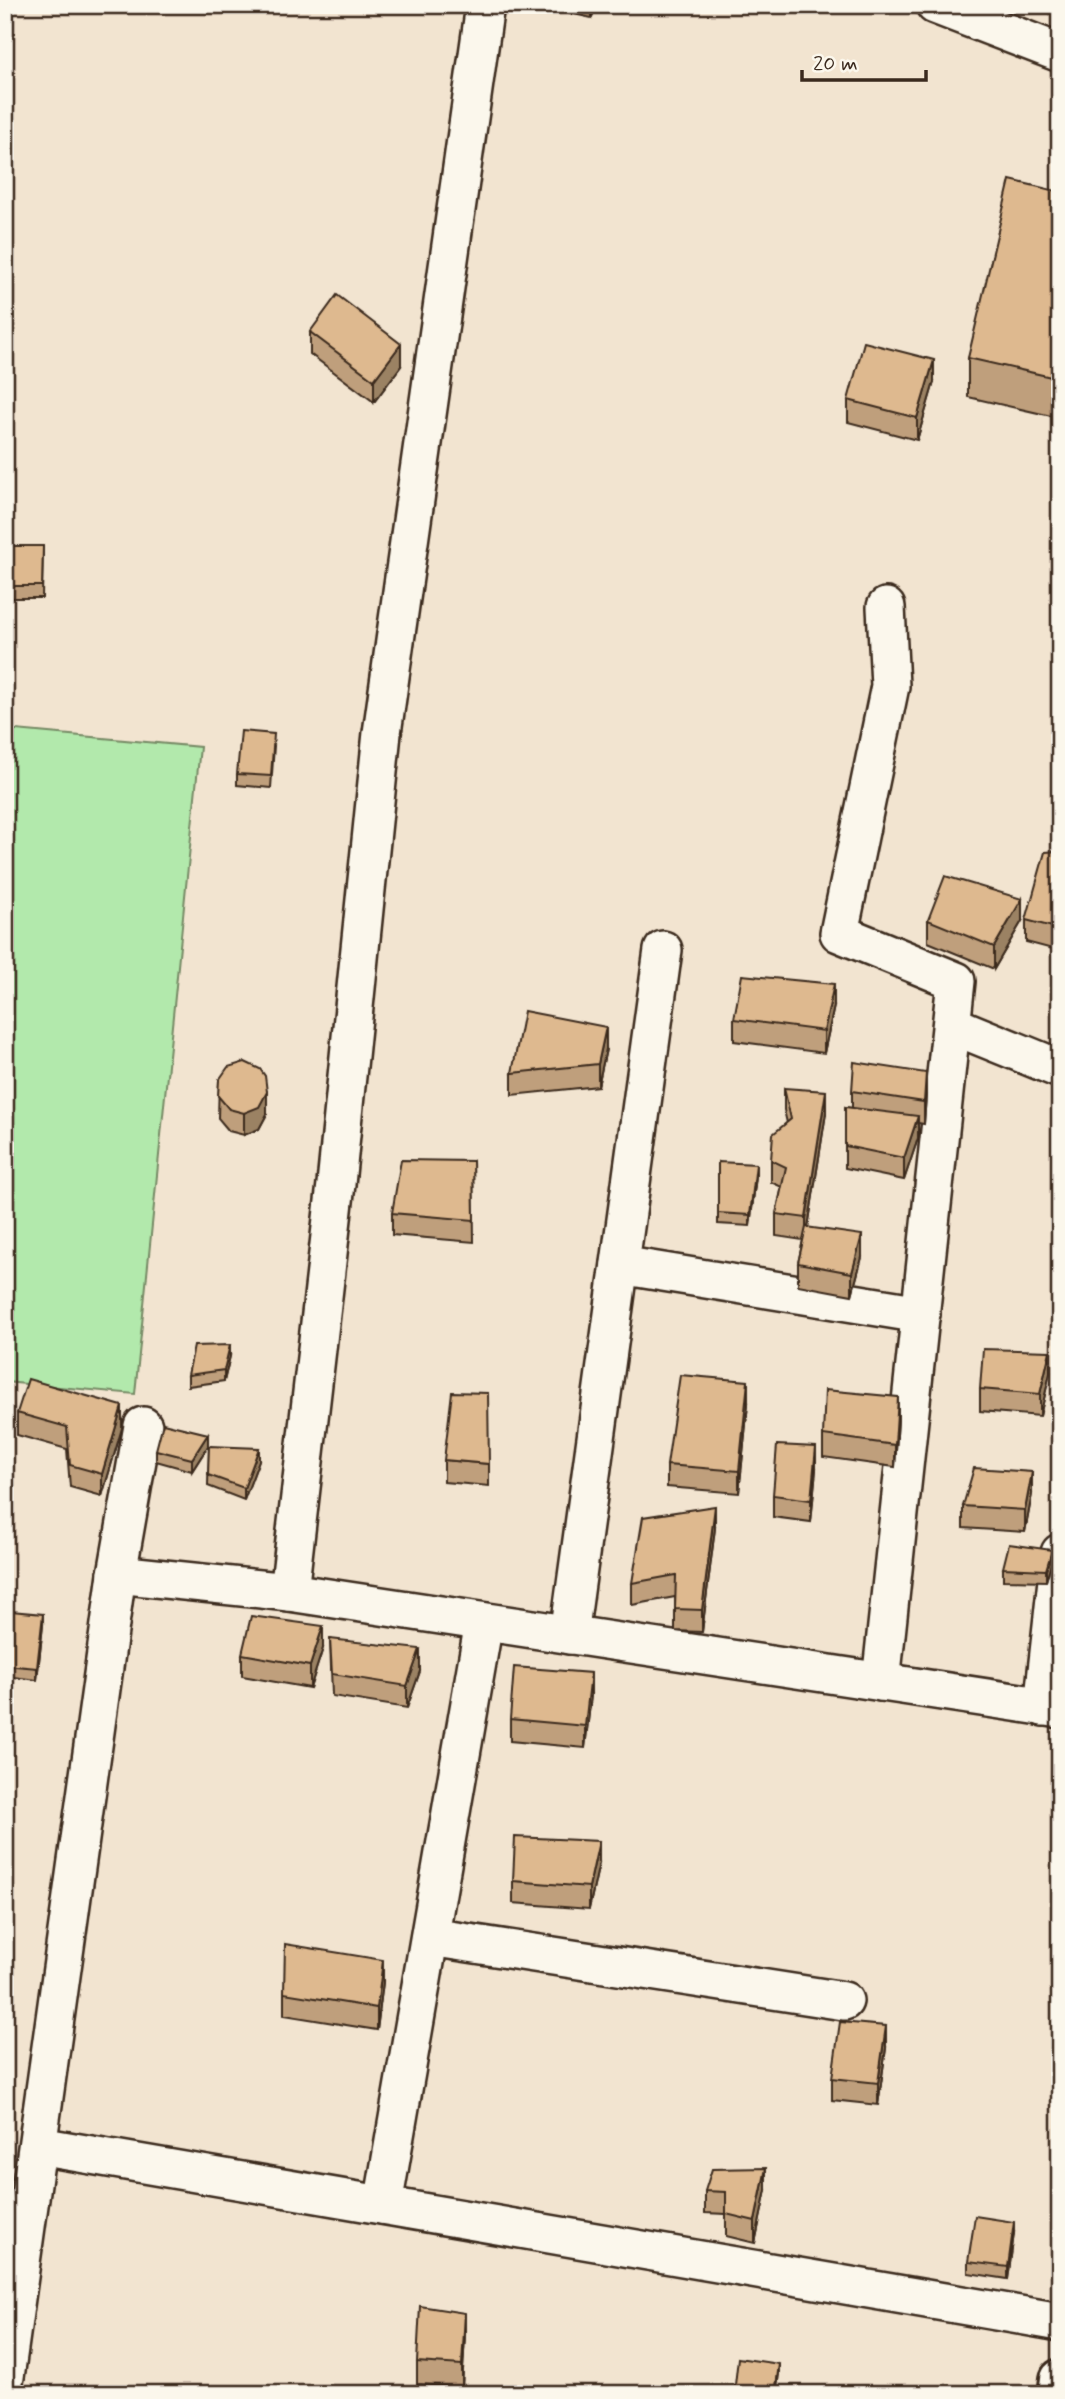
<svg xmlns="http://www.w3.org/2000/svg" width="1065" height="2399" viewBox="0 0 1065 2399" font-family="Mynerve,sans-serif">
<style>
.green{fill:#b2e9ac;stroke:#768a65;stroke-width:2}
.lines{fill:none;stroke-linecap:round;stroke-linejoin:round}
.minor-casing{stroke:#3b2a1e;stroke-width:42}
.tertiary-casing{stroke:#3b2a1e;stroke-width:44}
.minor{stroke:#fbf7ec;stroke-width:37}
.tertiary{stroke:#fbf7ec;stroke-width:38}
.wall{fill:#bf9f7b;stroke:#3b2a1e;stroke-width:2}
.shaded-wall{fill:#9b8264;stroke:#3b2a1e;stroke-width:2}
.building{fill:#deb98f;stroke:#3b2a1e;stroke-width:2}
</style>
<rect width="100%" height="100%" fill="#f2e4d0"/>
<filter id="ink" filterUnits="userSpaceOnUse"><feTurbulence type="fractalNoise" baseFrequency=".0143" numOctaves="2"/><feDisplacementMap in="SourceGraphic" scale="14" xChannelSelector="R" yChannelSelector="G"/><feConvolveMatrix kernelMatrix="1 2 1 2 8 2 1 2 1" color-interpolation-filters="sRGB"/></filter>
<g filter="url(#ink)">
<!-- green -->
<polygon class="green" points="5,729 200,747 135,1394 5,1382"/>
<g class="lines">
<!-- minor casing -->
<g class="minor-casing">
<g id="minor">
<polyline points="935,5 1060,53"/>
<polyline points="952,1025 1060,1069"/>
<polyline points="620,1265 921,1314"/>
<polyline points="117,1574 289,1592 1060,1709"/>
<polyline points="289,1592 336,1184 382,733 485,5"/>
<polyline points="569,1635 663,950"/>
<polyline points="881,1682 956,981 839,933 890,686 886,607"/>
<polyline points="1043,1707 1060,1553"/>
<polyline points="430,1937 844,2001"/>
<polyline points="39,2146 1060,2322"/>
<polyline points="383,2205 484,1622"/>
<polyline points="5,2377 117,1574 143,1426"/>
</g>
</g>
<!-- tertiary casing -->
<g class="tertiary-casing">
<polyline id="tertiary" points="1058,2394 1060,2379"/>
</g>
<!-- minor -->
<use href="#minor" class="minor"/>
<!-- tertiary -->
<use href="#tertiary" class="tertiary"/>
</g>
<!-- wall -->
<g class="wall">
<polygon points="533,5 595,5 592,18"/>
<polygon points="1060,176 1060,418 968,397 968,358 1056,191"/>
<polygon points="310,332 401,366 374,402 310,354"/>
<polygon points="934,382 917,440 848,422 848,400"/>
<polygon points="5,546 43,546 42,598 5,598"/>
<polygon points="274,746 271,788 237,785 237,774"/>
<polygon points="1060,851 1060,951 1026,942 1026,920"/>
<polygon points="928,920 1022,921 994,969 928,942"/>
<polygon points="834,1006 824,1053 734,1041 734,1019"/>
<polygon points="606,1049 598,1086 512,1095 512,1073"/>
<polygon points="219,1080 267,1114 259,1129 244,1135 229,1131 218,1118"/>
<polygon points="784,1088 826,1113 808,1227 862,1257 852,1295 798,1285 798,1263 803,1240 776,1236 776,1214 782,1187 771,1182 771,1160 787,1123 784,1110"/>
<polygon points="852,1091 926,1095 924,1124 918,1123 918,1138 904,1180 845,1168 845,1107 852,1108"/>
<polygon points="473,1161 474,1242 392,1235 392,1213"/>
<polygon points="718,1162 756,1176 750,1226 718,1224"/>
<polygon points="230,1356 224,1381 188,1386 188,1375"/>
<polygon points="1050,1373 1040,1416 980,1411 980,1389"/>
<polygon points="748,1404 739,1493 667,1487 667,1465"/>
<polygon points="17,1413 122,1428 102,1496 70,1487 67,1449 17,1435"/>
<polygon points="898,1419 895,1467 823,1457 823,1435"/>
<polygon points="208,1446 192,1471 156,1461 156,1450"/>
<polygon points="209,1446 259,1460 244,1500 208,1486"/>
<polygon points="444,1460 489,1464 489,1486 444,1482"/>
<polygon points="816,1469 811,1522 773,1517 773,1495"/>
<polygon points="1032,1494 1025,1532 963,1528 963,1506"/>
<polygon points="715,1528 702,1632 675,1631 675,1597 632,1605 632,1583"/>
<polygon points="1052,1561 1046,1581 1003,1580 1003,1568"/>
<polygon points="43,1625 37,1680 5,1676 5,1662"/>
<polygon points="330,1639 420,1671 407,1708 332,1696"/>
<polygon points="323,1648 310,1688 242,1676 242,1654"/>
<polygon points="591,1695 585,1748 510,1741 510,1719"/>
<polygon points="599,1863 589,1909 513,1903 513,1881"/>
<polygon points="383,1982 377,2030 284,2015 284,1993"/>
<polygon points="886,2048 878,2105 832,2100 832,2078"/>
<polygon points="766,2190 755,2243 726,2236 726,2214 705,2213 705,2191"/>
<polygon points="1014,2233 1008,2279 968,2273 968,2262"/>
<polygon points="465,2335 462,2387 417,2384 417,2362"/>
</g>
<!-- shaded-wall -->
<g class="shaded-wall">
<polygon points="592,5 595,5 592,18"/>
<polygon points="401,344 401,366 374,402 374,380"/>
<polygon points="934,360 934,382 917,440 917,418"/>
<polygon points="1022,899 1022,921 994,969 994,947"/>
<polygon points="834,984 834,1006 824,1053 824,1031"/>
<polygon points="606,1027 606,1049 598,1086 598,1064"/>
<polygon points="926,1073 926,1095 924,1124 924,1102"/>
<polygon points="826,1091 826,1113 806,1240 806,1218"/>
<polygon points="267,1092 267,1114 259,1129 244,1135 244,1113"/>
<polygon points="918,1116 918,1138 904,1180 904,1158"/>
<polygon points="756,1164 756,1176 750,1226 750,1215"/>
<polygon points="862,1235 862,1257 852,1295 852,1273"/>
<polygon points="230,1345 230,1356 224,1381 224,1370"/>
<polygon points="1050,1351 1050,1373 1040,1416 1040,1394"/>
<polygon points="748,1381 748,1404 739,1493 739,1471"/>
<polygon points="898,1397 898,1419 895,1467 895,1445"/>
<polygon points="122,1406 122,1428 102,1496 102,1474"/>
<polygon points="208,1434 208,1446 192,1471 192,1459"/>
<polygon points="816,1447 816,1469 811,1522 811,1500"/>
<polygon points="259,1448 259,1460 244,1500 244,1488"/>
<polygon points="1032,1472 1032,1494 1025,1532 1025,1510"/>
<polygon points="715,1506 715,1528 702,1632 702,1610"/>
<polygon points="1052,1550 1052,1561 1046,1581 1046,1570"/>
<polygon points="43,1614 43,1625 37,1680 37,1668"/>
<polygon points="323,1626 323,1648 310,1688 310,1666"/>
<polygon points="420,1649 420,1671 407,1708 407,1686"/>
<polygon points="591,1673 591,1695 585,1748 585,1726"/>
<polygon points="599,1841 599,1863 589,1909 589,1887"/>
<polygon points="383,1960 383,1982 377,2030 377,2008"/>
<polygon points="886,2026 886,2048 878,2105 878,2083"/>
<polygon points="766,2168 766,2190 755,2243 755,2221"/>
<polygon points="1014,2222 1014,2233 1008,2279 1008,2267"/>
<polygon points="465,2313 465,2335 462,2387 462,2365"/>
<polygon points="779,2364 779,2375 776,2394 775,2394"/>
</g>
<!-- building -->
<g class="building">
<polygon points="1060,176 1060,379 968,358 1010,180 1056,191"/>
<polygon points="337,295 401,344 374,380 310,332"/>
<polygon points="864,342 934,360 917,418 848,400"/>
<polygon points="5,546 43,546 42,586 5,586"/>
<polygon points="241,731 274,734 271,776 237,774"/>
<polygon points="1060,851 1060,929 1026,920 1045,852"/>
<polygon points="945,876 1022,899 994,947 928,920"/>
<polygon points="742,975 834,984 824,1031 734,1019"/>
<polygon points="524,1011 606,1027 598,1064 512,1073"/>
<polygon points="245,1062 260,1069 265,1076 267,1092 259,1107 244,1113 229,1109 218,1096 219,1080 228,1067"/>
<polygon points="854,1062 926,1073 924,1102 852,1091"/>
<polygon points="784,1088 826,1091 806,1218 776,1214 786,1167 771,1160 773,1134 791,1119"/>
<polygon points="845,1107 918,1116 904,1158 845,1146"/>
<polygon points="401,1160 473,1161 474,1220 392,1213"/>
<polygon points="718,1162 756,1164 750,1215 718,1213"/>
<polygon points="806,1227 862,1235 852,1273 798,1263"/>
<polygon points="230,1345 224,1370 188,1375 194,1346"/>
<polygon points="983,1349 1050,1351 1040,1394 980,1389"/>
<polygon points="680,1375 748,1381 739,1471 667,1465"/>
<polygon points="28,1379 122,1406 102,1474 70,1465 67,1427 17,1413"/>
<polygon points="825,1390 898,1397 895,1445 823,1435"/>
<polygon points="452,1392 488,1393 489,1464 444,1460"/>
<polygon points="163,1423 208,1434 192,1459 156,1450"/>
<polygon points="777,1445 816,1447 811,1500 773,1495"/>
<polygon points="209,1446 259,1448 244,1488 208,1475"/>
<polygon points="974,1468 1032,1472 1025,1510 963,1506"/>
<polygon points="715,1506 702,1610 675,1609 676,1575 632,1583 643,1517"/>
<polygon points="1009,1544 1052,1550 1046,1570 1003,1568"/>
<polygon points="11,1611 43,1614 37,1668 5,1665"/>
<polygon points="251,1616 323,1626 310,1666 242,1654"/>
<polygon points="330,1639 420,1649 407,1686 332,1674"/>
<polygon points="514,1667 591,1673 585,1726 510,1719"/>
<polygon points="515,1837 599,1841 589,1887 513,1881"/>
<polygon points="285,1944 383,1960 377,2008 284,1993"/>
<polygon points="840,2022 886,2026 878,2083 832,2078"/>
<polygon points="766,2168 755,2221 726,2214 726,2192 705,2191 712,2169"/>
<polygon points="975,2216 1014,2222 1008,2267 968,2262"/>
<polygon points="420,2306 465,2313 462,2365 417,2362"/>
<polygon points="738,2358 779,2364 775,2394 734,2394"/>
</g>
</g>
<!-- margin -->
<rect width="1065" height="2399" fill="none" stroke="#fbf7ec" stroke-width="28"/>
<rect x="14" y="14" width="1037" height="2371" fill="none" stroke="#3b2a1e" stroke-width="2.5" filter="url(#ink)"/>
<!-- scale -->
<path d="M802 70v10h124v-10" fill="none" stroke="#3b2a1e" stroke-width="3.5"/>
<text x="813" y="70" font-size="21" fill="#3b2a1e" stroke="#fbf7ec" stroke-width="5" paint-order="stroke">20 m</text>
</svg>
